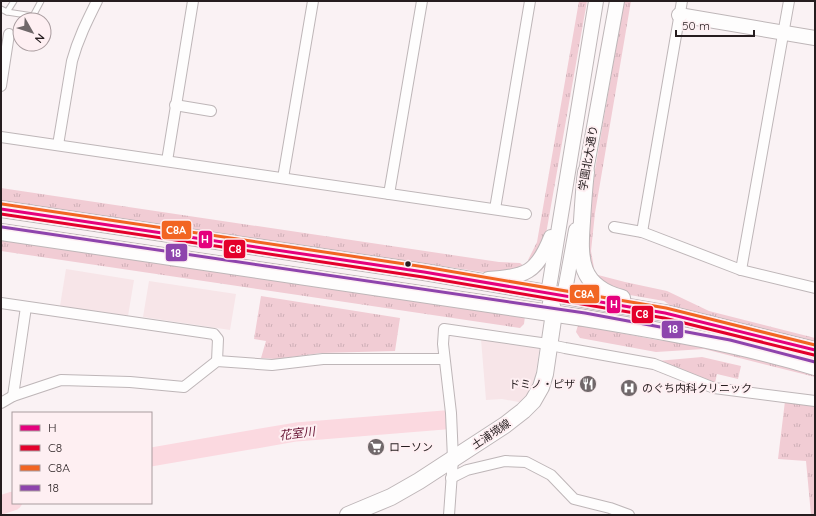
<svg xmlns="http://www.w3.org/2000/svg" width="816" height="516" viewBox="0 0 816 516" font-family="Quicksand,'Noto Sans JP',sans-serif">
<style>
.built{fill:#f7e5e8}
.grass{fill:url(#grass-tufts)}
.lines{fill:none;stroke-linecap:round;stroke-linejoin:round}
.river{stroke:#fbd9e0;stroke-width:19}
.lane-casing{stroke:#beb6b8;stroke-width:7}
.street-casing{stroke:#beb6b8;stroke-width:12}
.secondary-casing{stroke:#beb6b8;stroke-width:16}
.primary-casing{stroke:#beb6b8;stroke-width:18}
.lane{stroke:#fefdfd;stroke-width:5}
.street{stroke:#fefdfd;stroke-width:10}
.secondary{stroke:#fefdfd;stroke-width:14}
.primary{stroke:#fefdfd;stroke-width:16}
.bus-1-casing{stroke:#feeff2;stroke-width:6}
.bus-2-casing{stroke:#feeff2;stroke-width:6}
.bus-3-casing{stroke:#feeff2;stroke-width:6}
.bus-4-casing{stroke:#feeff2;stroke-width:6}
.bus-1{stroke:#e5007d;stroke-width:3}
.bus-2{stroke:#e4002b;stroke-width:3}
.bus-3{stroke:#f26522;stroke-width:3}
.bus-4{stroke:#8e44ad;stroke-width:3}
.bus-dot{fill:#261d1f;stroke:#feeff2;stroke-width:1.5}
.labels{text-anchor:middle;dominant-baseline:central;stroke-width:4;stroke-linejoin:round;paint-order:stroke}
.street-label{font-size:11px;fill:#261d1f;stroke:#feeff2}
.poi-label{font-size:11px;fill:#261d1f;stroke:#feeff2;text-anchor:start}
.water-label{font-size:12px;font-style:italic;fill:#610b2c;stroke:#feeff2}
.line-badge{stroke:#feeff2;stroke-width:1.5}
.badge-label{font-size:11px;text-anchor:middle;font-weight:bold;fill:#fff}
</style>
<defs>
<pattern id="grass-tufts" width="24" height="20" patternUnits="userSpaceOnUse"><rect width="24" height="20" fill="#f1ccd4"/><path d="M3 7l-1-3M5 7V3M7 7l1-3M15 17l-1-3M17 17v-4M19 17l1-3" fill="none" stroke="#ceafb6"/></pattern>
</defs>
<rect width="100%" height="100%" fill="#faf2f4"/>
<!-- built -->
<g class="built">
<polygon points="66,269 134,280 128,316 60,306"/>
<polygon points="149,281 236,294 230,330 143,317"/>
<polygon points="481,339 540,346 535,378 524,403 502,399 486,400"/>
</g>
<!-- grass -->
<g class="grass">
<polygon points="579,1 587,1 546,234 531,263 528,260 537,242"/>
<polygon points="624,1 631,1 595,213 591,251 594,268 590,272 587,263 593,181"/>
<polygon points="1,188 499,262 520,263 525,267 520,270 489,273 1,201"/>
<polygon points="1,239 525,316 524,324 520,328 1,251"/>
<polygon points="598,275 625,282 667,291 709,311 815,338 815,342 674,308 664,301 624,294 595,277"/>
<polygon points="261,296 400,318 395,351 321,353 276,359 261,358 266,341 254,339"/>
<polygon points="578,325 657,340 705,344 815,372 815,377 704,349 656,352 580,338 576,332"/>
<polygon points="702,357 741,366 738,379 717,374 715,383 657,361"/>
<polygon points="785,401 815,406 815,515 811,515 806,461 778,459"/>
</g>
<g class="lines">
<!-- river -->
<g class="river">
<polyline points="151,457 296,432 444,420"/>
<polyline points="1,505 13,501"/>
</g>
<!-- lane casing -->
<g class="lane-casing">
<g id="lane">
<polyline points="1,9 7,12 14,1"/>
<polyline points="7,12 33,16 41,1"/>
</g>
</g>
<!-- street casing -->
<g class="street-casing">
<g id="street">
<polyline points="1,86 9,34"/>
<polyline points="175,105 211,111"/>
<polyline points="1,137 526,214"/>
<path d="M 58,145 L 72,61 C 78,39 87,21 97,1"/>
<polyline points="167,161 193,1"/>
<polyline points="283,178 313,1"/>
<polyline points="389,194 422,1"/>
<polyline points="495,209 530,1"/>
<polyline points="614,227 642,232 741,270 815,288"/>
<polyline points="642,232 682,1"/>
<polyline points="741,270 789,1"/>
<polyline points="1,303 214,334 218,339 217,361"/>
<polyline points="13,396 26,307"/>
<polyline points="1,403 13,396 61,380 130,382 184,387 217,361 272,365 323,359 444,359"/>
<polyline points="451,478 467,470 505,461 526,462 551,475 574,499 610,508 629,515"/>
<polyline points="449,515 453,459 451,413 443,344 444,329 541,343 565,348 654,364 714,388 815,401"/>
</g>
</g>
<!-- secondary casing -->
<g class="secondary-casing">
<g id="secondary">
<polyline points="679,15 815,38"/>
<polyline points="584,182 617,1"/>
<path d="M 488,279 C 525,277 537,273 551,237"/>
<polyline points="548,294 596,1"/>
<polyline points="564,296 576,230"/>
</g>
</g>
<!-- primary casing -->
<g class="primary-casing">
<g id="primary">
<path d="M 586,172 C 584,188 583,205 582,221 C 579,259 579,287 622,298"/>
<polyline points="1,209 424,272 665,313 815,350"/>
<path d="M 1,232 L 584,318 C 662,331 739,344 815,367"/>
<polyline points="348,515 391,497 419,481 505,425 523,411 533,401 541,387 545,374 554,313 551,303"/>
</g>
</g>
<!-- lane -->
<use href="#lane" class="lane"/>
<!-- street -->
<use href="#street" class="street"/>
<!-- secondary -->
<use href="#secondary" class="secondary"/>
<!-- primary -->
<use href="#primary" class="primary"/>
<!-- bus-1 casing -->
<g class="bus-1-casing">
<polyline id="bus-1" points="1,209 424,272 665,313 815,350"/>
</g>
<!-- bus-2 casing -->
<g class="bus-2-casing">
<polyline id="bus-2" points="1,214 423,277 664,318 814,355"/>
</g>
<!-- bus-3 casing -->
<g class="bus-3-casing">
<polyline id="bus-3" points="2,204 425,267 666,308 815,345"/>
</g>
<!-- bus-4 casing -->
<g class="bus-4-casing">
<polyline id="bus-4" points="2,227 585,313 730,340 815,362"/>
</g>
<!-- bus-1 -->
<use href="#bus-1" class="bus-1"/>
<!-- bus-2 -->
<use href="#bus-2" class="bus-2"/>
<!-- bus-3 -->
<use href="#bus-3" class="bus-3"/>
<!-- bus-4 -->
<use href="#bus-4" class="bus-4"/>
</g>
<!-- icons -->
<defs>
<g id="restaurant-disc" transform="scale(0.9)"><circle r="9.5" fill="#70686a" stroke="#feeff2"/><path d="M-5-6h1v4h1v-4h1v4h1v-4h1v5L-1.5 .5V6h-2V.5L-5-1ZM5-6V6H3V1.5H1.5Q1.5-4 5-6Z" fill="#fff"/></g>
<g id="hospital-disc" transform="scale(0.9)"><circle r="9.5" fill="#70686a" stroke="#feeff2"/><path d="M-5-5h3v3.5h4V-5h3V5h-3V1.5h-4V5h-3Z" fill="#fff"/></g>
<g id="supermarket-disc" transform="scale(0.9)"><circle r="9.5" fill="#70686a" stroke="#feeff2"/><path d="M-6-5.5h2.5l.6 2H6L4.5 2H-2.5L-4.4-4H-6ZM-1.5 3.2a1.3 1.3 0 1 0 .1 0ZM3 3.2a1.3 1.3 0 1 0 .1 0Z" fill="#fff"/></g>
</defs>
<g fill-rule="evenodd">
<use href="#restaurant-disc" x="588" y="384"/>
<use href="#hospital-disc" x="629" y="388"/>
<use href="#supermarket-disc" x="376" y="447"/>
</g>
<!-- markers -->
<circle class="bus-dot" cx="408" cy="264" r="3.5"/>
<g class="labels">
<!-- street labels -->
<g class="street-label">
<text transform="translate(588 158) rotate(-80)">学園北大通り</text>
<text transform="translate(491 434) rotate(-34)">土浦境線</text>
</g>
<!-- poi labels -->
<g class="poi-label">
<text x="575" y="384" text-anchor="end">ドミノ・ピザ</text>
<text x="642" y="388">のぐち内科クリニック</text>
<text x="389" y="447">ローソン</text>
</g>
<!-- water labels -->
<g class="water-label">
<text transform="translate(297 433) rotate(-7)">花室川</text>
</g>
</g>
<g class="line-badge">
<rect x="161" y="220" width="31" height="20" rx="4" fill="#f26522"/>
<rect x="198" y="230" width="15" height="19" rx="4" fill="#e5007d"/>
<rect x="223" y="239" width="23" height="20" rx="4" fill="#e4002b"/>
<rect x="165" y="243" width="23" height="19" rx="4" fill="#8e44ad"/>
<rect x="569" y="284" width="31" height="20" rx="4" fill="#f26522"/>
<rect x="606" y="295" width="15" height="19" rx="4" fill="#e5007d"/>
<rect x="631" y="305" width="23" height="19" rx="4" fill="#e4002b"/>
<rect x="661" y="320" width="23" height="19" rx="4" fill="#8e44ad"/>
</g>
<g class="badge-label">
<text x="176" y="234">C8A</text>
<text x="205" y="243">H</text>
<text x="235" y="253">C8</text>
<text x="176" y="257">18</text>
<text x="584" y="298">C8A</text>
<text x="614" y="308">H</text>
<text x="642" y="318">C8</text>
<text x="673" y="333">18</text>
</g>
<!-- border -->
<rect width="816" height="516" fill="none" stroke="#261d1f" stroke-width="4"/>
<!-- legend -->
<rect x="12" y="412" width="140" height="92" fill="#feeff2" stroke="#a89b9e"/>
<rect x="20" y="425" width="20" height="6" fill="#e5007d" stroke="#a89b9e"/>
<text x="48" y="432" font-size="12" fill="#261d1f">H</text>
<rect x="20" y="445" width="20" height="6" fill="#e4002b" stroke="#a89b9e"/>
<text x="48" y="452" font-size="12" fill="#261d1f">C8</text>
<rect x="20" y="465" width="20" height="6" fill="#f26522" stroke="#a89b9e"/>
<text x="48" y="472" font-size="12" fill="#261d1f">C8A</text>
<rect x="20" y="485" width="20" height="6" fill="#8e44ad" stroke="#a89b9e"/>
<text x="48" y="492" font-size="12" fill="#261d1f">18</text>
<!-- north arrow -->
<g transform="translate(32 32) rotate(129)"><circle r="19" fill="#feeff2" stroke="#a89b9e"/>
<path d="M0-3L7 15L0 10L-7 15Z" fill="#70686a"/>
<text y="-6" font-size="11" font-weight="bold" text-anchor="middle" fill="#261d1f">N</text>
</g>
<!-- scale -->
<path d="M676 30v6h78v-6" fill="none" stroke="#261d1f" stroke-width="2"/>
<text x="682" y="30" font-size="12" fill="#261d1f" stroke="#feeff2" stroke-width="3" paint-order="stroke">50 m</text>
</svg>
